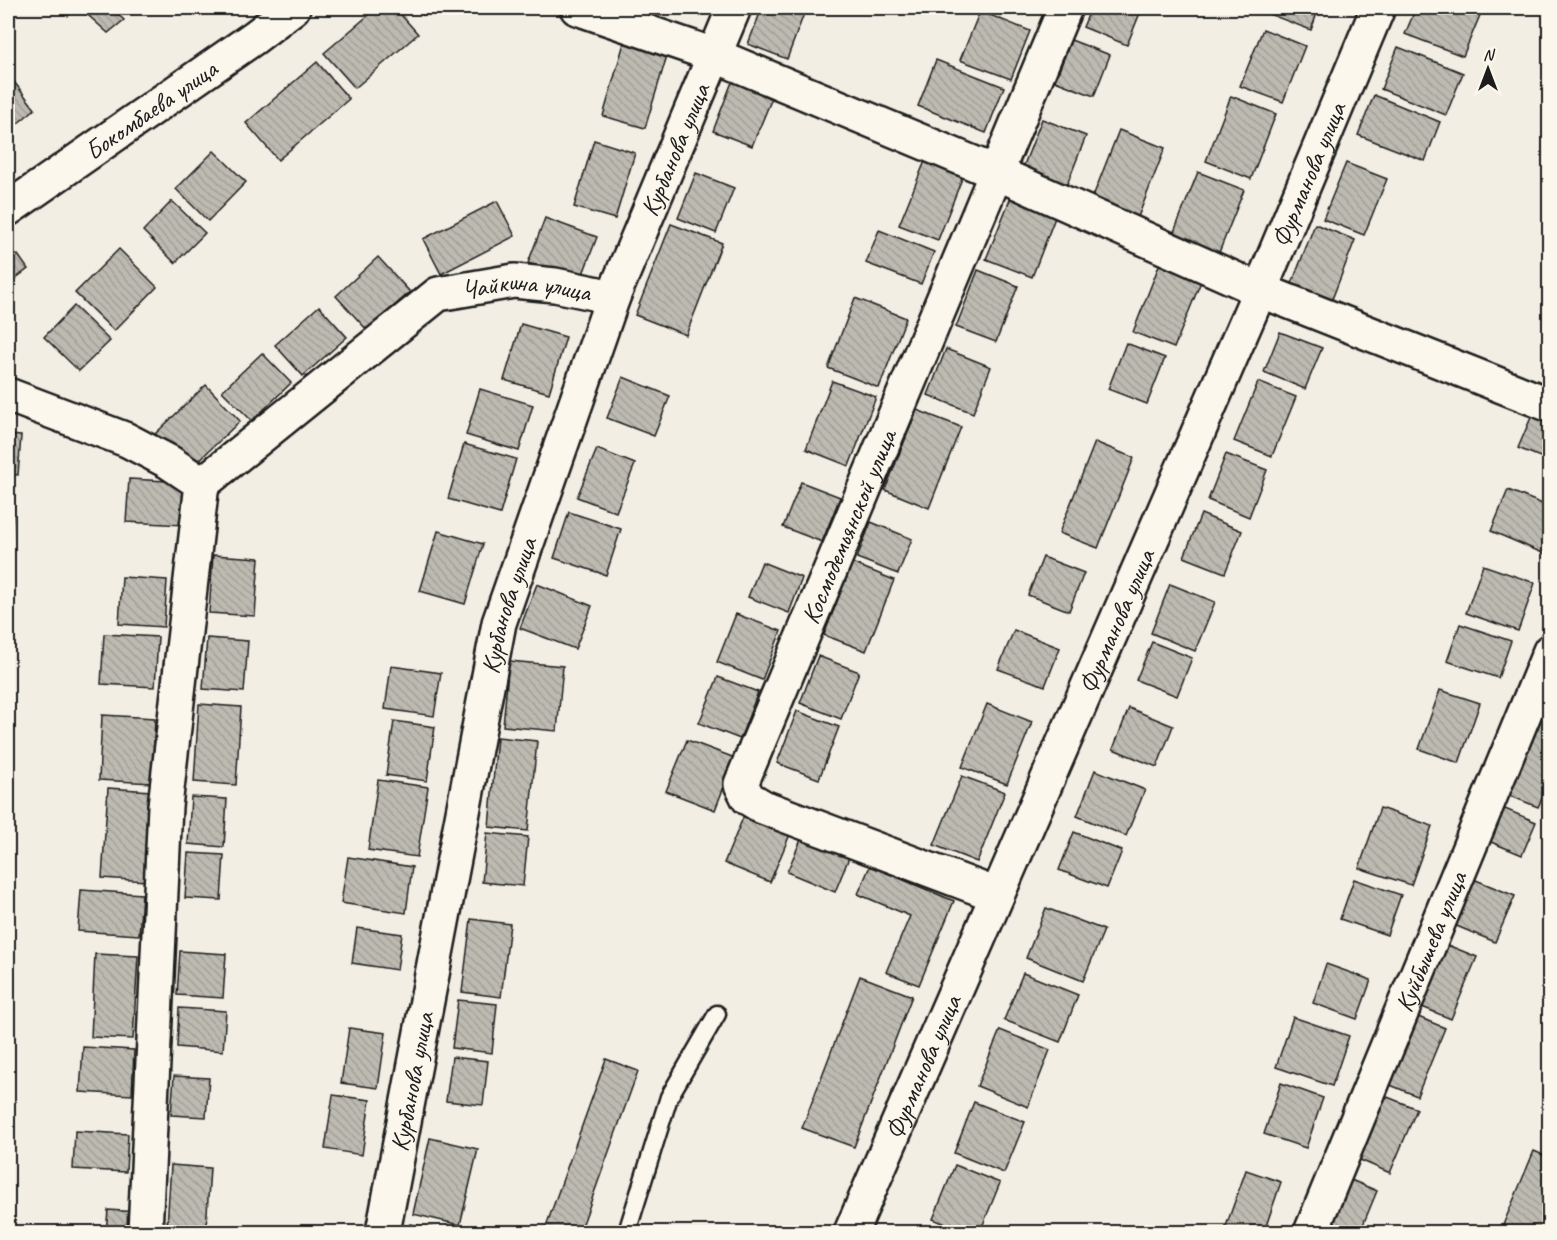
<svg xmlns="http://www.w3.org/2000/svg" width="1557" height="1240" viewBox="0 0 1557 1240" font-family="Caveat,sans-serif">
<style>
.building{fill:url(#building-back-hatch);stroke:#1c1c1c;stroke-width:1.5}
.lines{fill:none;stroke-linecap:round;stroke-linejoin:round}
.service-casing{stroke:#1c1c1c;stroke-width:21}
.minor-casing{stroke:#1c1c1c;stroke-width:38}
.service{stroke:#fbf7ec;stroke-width:16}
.minor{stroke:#fbf7ec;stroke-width:33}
.labels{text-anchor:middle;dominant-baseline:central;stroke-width:4.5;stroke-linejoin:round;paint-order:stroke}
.street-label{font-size:26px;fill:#1c1c1c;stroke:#fbf7ec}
</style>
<defs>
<pattern id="building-back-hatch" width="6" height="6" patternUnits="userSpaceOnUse" patternTransform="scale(1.5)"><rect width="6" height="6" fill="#bdbab1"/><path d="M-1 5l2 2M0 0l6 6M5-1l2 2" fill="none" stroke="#a29f98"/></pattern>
</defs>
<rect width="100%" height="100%" fill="#f2eee4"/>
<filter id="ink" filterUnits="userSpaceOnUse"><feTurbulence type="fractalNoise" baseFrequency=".0167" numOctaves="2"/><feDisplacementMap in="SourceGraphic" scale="12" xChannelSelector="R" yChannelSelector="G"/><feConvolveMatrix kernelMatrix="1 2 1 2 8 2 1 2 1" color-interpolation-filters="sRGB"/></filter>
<g filter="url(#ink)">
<!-- building -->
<g class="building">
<polygon points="59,8 75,8 68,16"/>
<polygon points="80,8 111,8 124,20 108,33"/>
<polygon points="377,8 395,8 418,34 355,88 324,53"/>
<polygon points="413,8 429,8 423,15"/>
<polygon points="762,8 797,8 805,11 787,59 748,44"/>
<polygon points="1091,8 1142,8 1127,45 1083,27"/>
<polygon points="1263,8 1319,8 1311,30 1261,11"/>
<polygon points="1416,8 1483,8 1463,56 1405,34"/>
<polygon points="980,11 1030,31 1011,79 960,60"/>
<polygon points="1263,29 1305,46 1283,102 1240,86"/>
<polygon points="626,36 669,49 645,128 603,116"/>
<polygon points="1071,40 1110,55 1094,96 1055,81"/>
<polygon points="1398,47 1463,73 1446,115 1381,89"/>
<polygon points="936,60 1004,87 986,133 918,106"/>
<polygon points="317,62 349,99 278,160 246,123"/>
<polygon points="8,74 35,109 17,124 8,112"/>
<polygon points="732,82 772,98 752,146 713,131"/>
<polygon points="1374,95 1440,122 1425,161 1358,135"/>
<polygon points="1231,96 1276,114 1251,179 1206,161"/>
<polygon points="1042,119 1086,136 1066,187 1022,170"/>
<polygon points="1119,130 1165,148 1138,217 1092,199"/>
<polygon points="594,140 635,153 615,219 574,207"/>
<polygon points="214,151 246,182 208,221 176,189"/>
<polygon points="925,161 963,176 938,240 899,225"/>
<polygon points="1346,163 1387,179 1364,235 1323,219"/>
<polygon points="1198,172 1244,190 1216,260 1170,242"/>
<polygon points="696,173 734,188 716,233 678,218"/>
<polygon points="1011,197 1056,215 1032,277 986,259"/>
<polygon points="172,201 205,233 175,263 143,231"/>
<polygon points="497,201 515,236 441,274 423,239"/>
<polygon points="545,218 597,237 580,282 528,263"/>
<polygon points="671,224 722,243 686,335 635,315"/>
<polygon points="1315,224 1355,240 1329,307 1289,291"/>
<polygon points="879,230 934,252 921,284 866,263"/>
<polygon points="119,249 157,287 114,331 75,293"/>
<polygon points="18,255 28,269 8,284 8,263"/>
<polygon points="378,257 410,292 367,330 336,296"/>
<polygon points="1160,263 1202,279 1174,348 1133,332"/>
<polygon points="978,270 1018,286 996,342 956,327"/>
<polygon points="855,298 906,318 879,388 828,368"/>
<polygon points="74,306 110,341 79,371 44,337"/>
<polygon points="319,306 347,337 303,376 275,345"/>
<polygon points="521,324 566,337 549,393 504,380"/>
<polygon points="1280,332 1322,348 1305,389 1264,372"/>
<polygon points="1126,343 1165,358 1147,404 1108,389"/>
<polygon points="946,349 991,367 973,413 928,395"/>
<polygon points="262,353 291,383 252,421 222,391"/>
<polygon points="623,377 670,396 654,436 607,418"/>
<polygon points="832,381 876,397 849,466 806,449"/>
<polygon points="1258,382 1296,397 1272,456 1234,441"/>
<polygon points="206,385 240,421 190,469 155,434"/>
<polygon points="480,389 533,405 519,451 466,435"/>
<polygon points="917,410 961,427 929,508 885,490"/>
<polygon points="1532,415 1550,423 1550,461 1518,448"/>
<polygon points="8,435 21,436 18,475 8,474"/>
<polygon points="1095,442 1134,458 1098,548 1059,533"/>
<polygon points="464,444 516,459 500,514 448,499"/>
<polygon points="597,449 635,464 616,512 577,497"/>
<polygon points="1226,454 1267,470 1249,517 1208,500"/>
<polygon points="129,479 186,482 184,525 126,522"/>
<polygon points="801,482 840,497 822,542 783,527"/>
<polygon points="1508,490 1550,507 1550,544 1545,554 1491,531"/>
<polygon points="8,494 14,494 11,542 8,542"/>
<polygon points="569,512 621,529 606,575 554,558"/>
<polygon points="1201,514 1242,531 1225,573 1184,557"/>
<polygon points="871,522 912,539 898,574 857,558"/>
<polygon points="438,531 483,544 465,604 420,591"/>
<polygon points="213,555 259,558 255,616 209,613"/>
<polygon points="1043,557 1084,573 1069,611 1028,595"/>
<polygon points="762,562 802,578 789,613 748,597"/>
<polygon points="852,563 894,580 866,651 824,635"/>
<polygon points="1483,565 1535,583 1518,631 1466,613"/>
<polygon points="122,577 167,580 164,627 119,624"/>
<polygon points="537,584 592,606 575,649 520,628"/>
<polygon points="1170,584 1215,602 1195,651 1151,633"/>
<polygon points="736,614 781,631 762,680 717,662"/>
<polygon points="1460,624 1511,641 1498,678 1447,661"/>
<polygon points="1014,630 1060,648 1045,686 998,669"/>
<polygon points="104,634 158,637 155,687 101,684"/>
<polygon points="207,638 248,641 244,692 203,689"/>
<polygon points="1152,642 1192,658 1177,696 1136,680"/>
<polygon points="818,656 859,672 841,719 800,703"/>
<polygon points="509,661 563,666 557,731 503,726"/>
<polygon points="391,666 441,673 434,716 385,709"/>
<polygon points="718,677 758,692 740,739 699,723"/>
<polygon points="1440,690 1480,703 1459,763 1419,749"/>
<polygon points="1544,694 1550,696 1550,780 1538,807 1503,793"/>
<polygon points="199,704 241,707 236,785 194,782"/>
<polygon points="987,704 1032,722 1007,784 962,767"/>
<polygon points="1129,708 1173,726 1157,767 1113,749"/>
<polygon points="797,711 839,727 819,779 777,763"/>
<polygon points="102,715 155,718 152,783 99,780"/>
<polygon points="394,721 435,727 427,781 386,775"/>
<polygon points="497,737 537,741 528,831 489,827"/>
<polygon points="687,740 735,758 715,810 666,791"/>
<polygon points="1095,770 1145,790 1126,836 1077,816"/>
<polygon points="962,776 1005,792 977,862 934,845"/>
<polygon points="378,780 428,787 417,857 368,850"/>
<polygon points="108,788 151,791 146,881 102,878"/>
<polygon points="191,797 227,799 224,847 188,844"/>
<polygon points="1498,806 1536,822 1522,855 1484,839"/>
<polygon points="1380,808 1432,826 1411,885 1359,868"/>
<polygon points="745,813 791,832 770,882 724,863"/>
<polygon points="1074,832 1122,851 1107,888 1059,870"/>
<polygon points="487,833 528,837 523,886 482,882"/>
<polygon points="803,835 850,855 835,892 787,872"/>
<polygon points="188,853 224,855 221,900 185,898"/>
<polygon points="348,857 412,867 406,913 341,903"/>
<polygon points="870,866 954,901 919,985 886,972 910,916 858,894"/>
<polygon points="1466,876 1515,896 1495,942 1447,922"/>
<polygon points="1354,879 1401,895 1387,935 1340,919"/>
<polygon points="81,890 142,894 139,935 78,931"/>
<polygon points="1046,908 1104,930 1083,981 1026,958"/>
<polygon points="471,919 510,924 501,997 462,992"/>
<polygon points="357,928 402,934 397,970 352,963"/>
<polygon points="1440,942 1477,957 1451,1019 1415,1004"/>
<polygon points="180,951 226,954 223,998 177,995"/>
<polygon points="95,954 138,956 133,1039 91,1037"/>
<polygon points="1326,964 1371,980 1357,1019 1313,1003"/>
<polygon points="1023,973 1078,995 1060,1042 1004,1020"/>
<polygon points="860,976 912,996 854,1147 802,1128"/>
<polygon points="458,1000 497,1004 492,1053 452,1048"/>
<polygon points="179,1008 226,1011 223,1051 177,1047"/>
<polygon points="1411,1014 1445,1028 1417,1096 1383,1082"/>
<polygon points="1293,1017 1349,1036 1332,1086 1276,1067"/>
<polygon points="349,1028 386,1033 378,1088 341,1083"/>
<polygon points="1000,1030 1050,1050 1028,1107 977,1086"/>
<polygon points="83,1047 134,1050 132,1095 80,1092"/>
<polygon points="452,1057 488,1061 483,1105 446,1101"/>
<polygon points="606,1059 638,1071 580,1232 544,1232"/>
<polygon points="174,1076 209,1078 206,1117 171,1115"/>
<polygon points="1281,1083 1323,1098 1306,1148 1264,1134"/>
<polygon points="333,1095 370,1100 362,1155 325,1149"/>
<polygon points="1385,1096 1417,1109 1390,1173 1358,1159"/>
<polygon points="974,1102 1025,1122 1004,1173 954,1153"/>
<polygon points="1550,1115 1550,1134 1543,1131"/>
<polygon points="75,1131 128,1134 126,1172 73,1169"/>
<polygon points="430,1138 478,1149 460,1225 413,1214"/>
<polygon points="1534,1151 1550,1158 1550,1221 1545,1232 1521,1232 1503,1225"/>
<polygon points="171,1165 210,1168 206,1229 167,1226"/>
<polygon points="955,1165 1000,1183 980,1232 966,1232 933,1219"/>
<polygon points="1246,1170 1281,1182 1264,1232 1224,1232"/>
<polygon points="1344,1177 1377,1191 1360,1232 1328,1232"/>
<polygon points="108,1210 137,1212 135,1232 106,1232"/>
<polygon points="410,1224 454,1232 409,1232"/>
<polygon points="925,1225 943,1232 922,1232"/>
</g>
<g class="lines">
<!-- service casing -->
<g class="service-casing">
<polyline id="service" points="627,1232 669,1097 717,1014"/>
</g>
<!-- minor casing -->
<g class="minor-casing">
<g id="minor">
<polyline points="577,8 714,55 997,173 1260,290 1550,405"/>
<path id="s1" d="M 8,209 L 255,37 L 293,8"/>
<polyline points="8,395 127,440 169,462 202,484"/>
<path id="s2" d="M 997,895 L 763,807 L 748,798 L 741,784 L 1065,8"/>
<path id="s3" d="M 145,1232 L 165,806 L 202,484 L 438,294 L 514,281 L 555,285 L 613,297"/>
<path id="s4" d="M 383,1232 L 499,623 L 613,297 L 734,8"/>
<path id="s5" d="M 851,1232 L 1260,290 L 1378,8"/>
<path id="s6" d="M 1311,1232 L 1550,651"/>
</g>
</g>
<!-- service -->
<use href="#service" class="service"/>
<!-- minor -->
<use href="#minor" class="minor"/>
</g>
</g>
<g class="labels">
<!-- street labels -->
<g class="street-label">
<text stroke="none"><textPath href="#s1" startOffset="174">Бокомбаева улица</textPath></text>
<text stroke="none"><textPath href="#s4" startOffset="1125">Курбанова улица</textPath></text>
<text stroke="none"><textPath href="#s5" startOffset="1152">Фурманова улица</textPath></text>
<text stroke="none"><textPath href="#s3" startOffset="1143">Чайкина улица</textPath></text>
<text stroke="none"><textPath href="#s2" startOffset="562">Космодемьянской улица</textPath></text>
<text stroke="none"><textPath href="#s4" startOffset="639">Курбанова улица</textPath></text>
<text stroke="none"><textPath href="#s5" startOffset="666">Фурманова улица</textPath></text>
<text stroke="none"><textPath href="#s6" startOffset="314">Куйбышева улица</textPath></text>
<text stroke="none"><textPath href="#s5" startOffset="180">Фурманова улица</textPath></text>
<text stroke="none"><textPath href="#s4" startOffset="153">Курбанова улица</textPath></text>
</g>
</g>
<!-- margin -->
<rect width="1557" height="1240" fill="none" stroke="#fbf7ec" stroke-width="30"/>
<rect x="15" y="15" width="1527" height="1210" fill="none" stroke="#1c1c1c" stroke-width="2" filter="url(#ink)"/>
<!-- north arrow -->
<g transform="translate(1488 69)" stroke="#fbf7ec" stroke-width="4.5" paint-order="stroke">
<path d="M0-4.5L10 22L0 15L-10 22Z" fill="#1c1c1c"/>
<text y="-9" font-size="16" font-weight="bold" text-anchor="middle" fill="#1c1c1c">N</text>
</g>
</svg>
